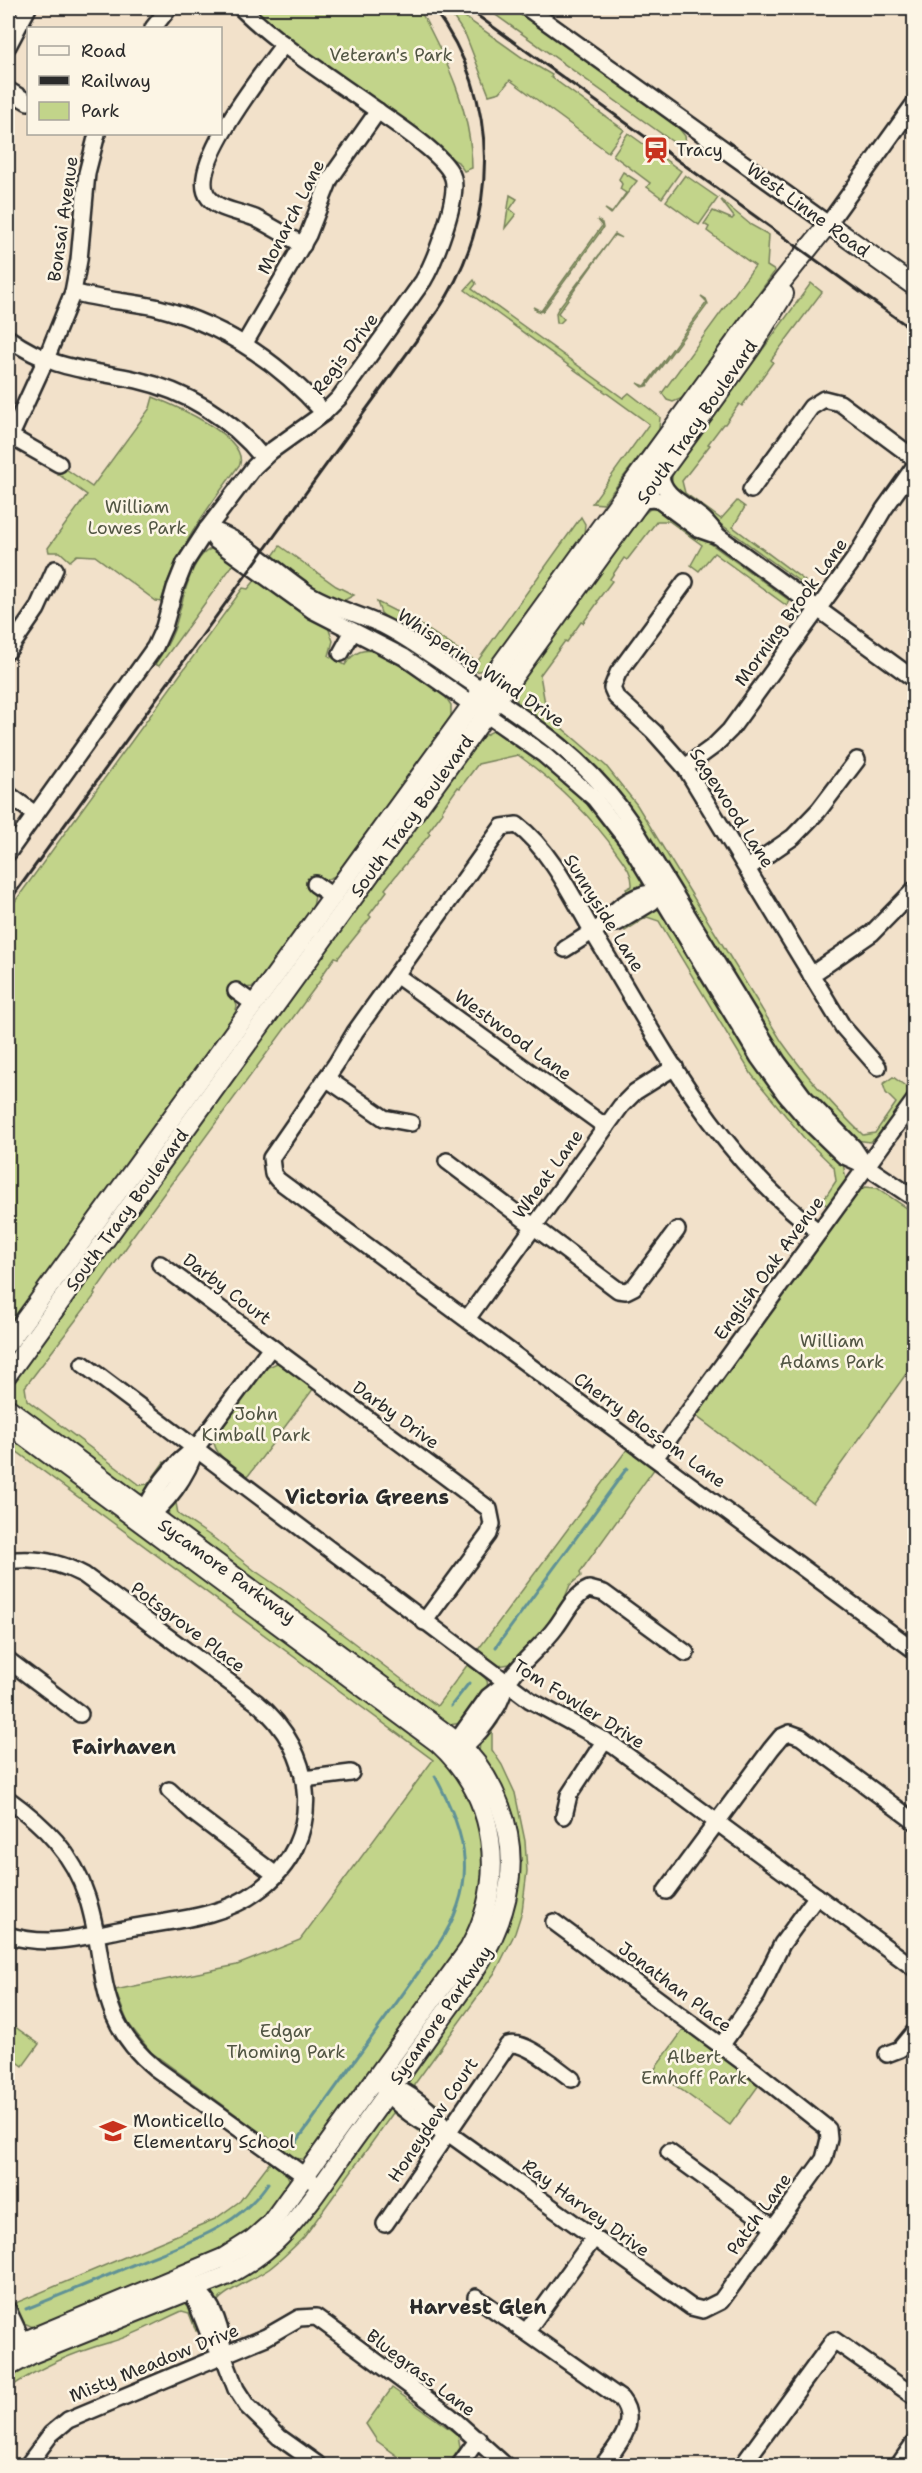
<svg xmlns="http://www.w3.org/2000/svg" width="922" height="2473" viewBox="0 0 922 2473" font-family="'Shantell Sans',sans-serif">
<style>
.green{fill:#c2d48a;stroke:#76805a;stroke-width:1.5}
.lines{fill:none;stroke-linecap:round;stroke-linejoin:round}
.stream{stroke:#619296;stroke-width:3}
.minor-casing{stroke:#2b2b2b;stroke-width:20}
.major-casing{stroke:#2b2b2b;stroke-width:22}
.minor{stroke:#fcf5e5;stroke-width:15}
.major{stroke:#fcf5e5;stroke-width:18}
.rail{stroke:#2b2b2b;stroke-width:3}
.labels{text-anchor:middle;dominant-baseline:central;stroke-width:5;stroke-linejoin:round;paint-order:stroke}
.park-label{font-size:18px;fill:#515543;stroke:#fcf5e5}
.poi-label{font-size:18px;fill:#2b2b2b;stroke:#fcf5e5;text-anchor:start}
.street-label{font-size:18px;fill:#2b2b2b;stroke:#fcf5e5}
.neighbourhood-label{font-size:20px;font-weight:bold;fill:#2b2b2b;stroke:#fcf5e5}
</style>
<rect width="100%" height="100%" fill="#f2e1ca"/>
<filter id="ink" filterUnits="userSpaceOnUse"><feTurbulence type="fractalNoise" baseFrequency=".0167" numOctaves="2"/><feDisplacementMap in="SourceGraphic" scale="12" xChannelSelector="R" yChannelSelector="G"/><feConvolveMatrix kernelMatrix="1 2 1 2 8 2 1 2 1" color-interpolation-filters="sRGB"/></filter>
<g filter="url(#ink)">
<!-- green -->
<g class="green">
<path d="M 249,8 L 419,8 C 446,59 471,108 472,168 L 464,171 L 458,162 L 441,153 Z"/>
<polygon points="447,8 452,8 523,58 552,75 551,77 624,130 608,152 510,80 500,92 489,95 466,36"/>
<polygon points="486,8 518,8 669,116 685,136 687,152"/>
<polygon points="628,133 681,171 662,198 647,187 650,183 613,155"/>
<polygon points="623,172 637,181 611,214 605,209 612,213 626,193 620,189 622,184 619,179"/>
<polygon points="685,175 718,198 699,225 666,201"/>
<polygon points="510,195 517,199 510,209 516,214 505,228"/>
<polygon points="721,200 751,225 769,235 767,266 775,271 683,398 673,402 667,400 662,393 755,266 707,231 709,227 704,224 713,211 732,219 734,217"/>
<polygon points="597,220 602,223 603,228 543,311 538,312 533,307 541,311 602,226"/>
<polygon points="615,234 622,238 614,235 558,313 564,319 560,323 557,323 556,313 558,309"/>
<polygon points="474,280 476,284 472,289 623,398 629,393 660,417 659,430 603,504 592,503 649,424 465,290"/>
<path d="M 811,283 L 822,292 L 771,360 L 773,362 L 742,406 L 739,404 L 725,424 L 723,424 L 708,444 L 710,445 L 682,481 L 685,493 L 721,519 L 737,501 L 745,507 L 733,527 L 805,581 L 803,584 L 679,494 C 673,487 670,482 673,473 Z"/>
<polygon points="701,296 706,299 708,304 647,386 642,387 637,383 645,386 707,302"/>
<path d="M 153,397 C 173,405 247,436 240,464 C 208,508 176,548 161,602 L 156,601 L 95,556 L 77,555 L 70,561 L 60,552 L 49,552 L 48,548 L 87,495 L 58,474 L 63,467 L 92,487 L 150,408 Z"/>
<path d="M 650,509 L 657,509 L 667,512 L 790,601 L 787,606 L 714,553 L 699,571 L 691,565 L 702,545 L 669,521 L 657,521 L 627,560 L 624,558 L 610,579 L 612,581 L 597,601 L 598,602 L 583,623 L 581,622 L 567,642 L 565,641 L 540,675 L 547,715 L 606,766 L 637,805 L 782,1042 C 806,1076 833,1106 863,1135 L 875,1133 L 896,1103 L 886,1093 L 883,1084 L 893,1077 L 908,1088 L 914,1079 L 914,1087 L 880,1135 L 870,1142 L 856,1140 L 805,1088 L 782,1058 L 640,824 C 607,774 567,742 519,706 C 515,698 515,692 519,684 L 642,516 Z"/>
<path d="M 581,517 L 585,524 L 584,534 L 488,665 C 482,672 474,673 466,669 L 425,640 L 387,618 L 381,613 L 377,602 L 413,620 L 477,662 Z"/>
<polygon points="280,546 336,586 354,595 345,600 334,601 270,560"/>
<path d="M 211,549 L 218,550 L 235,562 L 159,666 L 155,664 C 163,653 169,643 174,630 C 182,609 188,558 211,549 Z"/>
<path d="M 257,578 L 328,627 L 333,641 L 329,656 L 345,665 C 354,651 364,648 380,652 L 445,696 L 451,705 L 451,716 L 335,876 L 309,887 L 315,896 L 313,907 L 257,984 L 253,987 L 244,988 L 235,1000 L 237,1006 L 235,1014 L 8,1327 L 8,911 L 243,588 L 248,589 Z"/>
<path d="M 493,731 L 500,732 C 565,777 602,811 643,880 L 640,888 L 630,896 L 626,889 L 632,886 C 633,873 624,863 617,853 C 590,814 556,783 518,755 L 478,764 L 460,788 L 458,787 L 442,810 L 443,812 L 428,832 L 430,834 L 385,889 L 387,891 L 369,915 L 371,917 L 338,958 L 335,957 L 321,977 L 322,978 L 129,1241 L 130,1242 L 94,1293 L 95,1295 L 25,1387 L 27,1400 L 140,1485 L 148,1484 L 164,1462 L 169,1466 L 147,1493 L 137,1494 L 12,1403 L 9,1393 L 10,1386 L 481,737 Z"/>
<polygon points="651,909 657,909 664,913 843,1163 846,1180 828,1206 822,1202 836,1181 834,1167 804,1138 752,1075 659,921 647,917 625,931 622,926"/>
<polygon points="865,1187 877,1188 914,1213 914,1363 813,1503 696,1416 859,1190"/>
<path d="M 277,1363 L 283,1365 L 314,1388 L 248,1476 C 236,1467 213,1457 214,1439 L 266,1368 Z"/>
<polygon points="8,1432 424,1741 457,1775 479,1817 487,1870 472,1932 307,2160 295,2158 151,2052 128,2023 115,1990 237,1965 300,1940 433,1760 8,1445"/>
<polygon points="628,1448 655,1468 580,1572 581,1576 570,1585 562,1605 543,1631 510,1664 498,1666 477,1651"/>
<path d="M 183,1484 L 187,1488 L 176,1503 L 178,1514 L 215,1539 L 254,1570 L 296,1599 L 437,1706 L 468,1664 C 474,1669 484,1674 487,1681 C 491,1691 469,1714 462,1723 L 448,1725 L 169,1517 L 168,1507 Z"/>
<polygon points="494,1720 498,1723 492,1731 492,1750 502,1765 515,1793 525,1841 527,1871 522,1911 515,1933 496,1971 414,2085 414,2088 439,2106 436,2110 406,2085 406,2080 514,1889 479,1752 480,1742"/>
<polygon points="11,2024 39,2044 23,2066 8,2055 8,2029"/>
<polygon points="684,2029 759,2085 730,2125 654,2070"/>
<path d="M 392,2107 L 425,2129 L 422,2133 L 393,2113 L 304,2237 C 292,2249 282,2259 269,2269 C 258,2277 223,2292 218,2301 L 225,2318 L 220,2320 L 212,2296 L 214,2291 L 231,2280 L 387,2108 Z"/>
<polygon points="270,2162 287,2175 290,2181 278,2205 236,2244 35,2328 24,2323 13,2304 215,2219 240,2201"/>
<path d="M 183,2302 L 191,2306 L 201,2329 L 196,2331 L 189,2313 L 182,2311 C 159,2321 136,2335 111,2342 C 75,2352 38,2368 8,2389 L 8,2374 L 20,2367 Z"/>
<polygon points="392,2388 458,2435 460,2448 448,2465 410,2465 377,2441 366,2424"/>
</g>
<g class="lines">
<!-- stream -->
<g class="stream">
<polyline points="496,1647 627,1468"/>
<polyline points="451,1706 469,1683"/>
<path d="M 295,2144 L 438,1945 C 479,1883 468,1838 435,1776"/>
<path d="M 26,2309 C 63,2294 100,2279 137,2263 C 186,2243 238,2228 268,2183"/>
</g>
<!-- minor casing -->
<g class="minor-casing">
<g id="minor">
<polyline points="527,8 828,224 914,104"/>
<polyline points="153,28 169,8"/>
<path d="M 284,44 C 266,69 184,169 209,198 C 219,210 241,212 255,218 C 271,226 287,236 303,245"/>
<polyline points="8,46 28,8"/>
<polyline points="8,90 28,102"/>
<path d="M 73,292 C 100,300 127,301 155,307 C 223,324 278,361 324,413"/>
<path d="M 8,338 C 53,370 86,369 137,380 C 186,391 231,418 263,458"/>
<polyline points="245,343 308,235 330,179 378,111"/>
<polyline points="8,435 59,464"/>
<polyline points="8,442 46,359 73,292 79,260 87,173 97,134"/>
<path d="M 661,474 C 661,496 687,505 702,518 C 708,523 713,530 718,536 L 914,679"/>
<polyline points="751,490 811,407 824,399 840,403 914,458"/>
<polyline points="642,500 654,499 660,501 698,529 718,536"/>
<polyline points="207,529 216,541 312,610 404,657 543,754 594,798 629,843 759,1058 785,1094 810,1123 844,1156 866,1166 914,1198"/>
<path d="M 207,529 C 240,535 279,575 309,594 C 334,609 363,615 388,628 C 418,644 444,665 472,683 C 532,723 590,761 631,823 L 777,1061 L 803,1096 L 853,1147 L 865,1165"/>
<polyline points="685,582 618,673 612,688 616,697 654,732 685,767 843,1027 878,1067"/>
<polyline points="8,651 37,609 55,569"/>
<polyline points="341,653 353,631"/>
<polyline points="685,767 714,746 730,730 855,558 884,509 914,467"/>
<polyline points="8,794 35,814"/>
<path d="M 8,853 L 155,647 L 164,627 L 175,588 L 185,563 L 207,529 L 254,467 L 271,451 L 324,413 L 339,398 L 423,281 C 434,263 459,198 453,178 C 447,156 394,123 375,109 C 330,77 280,46 241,8"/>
<polyline points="748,868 793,837 819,810 857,760"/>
<polyline points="315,884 332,896"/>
<path d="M 606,923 C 614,906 639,892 659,892"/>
<polyline points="565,949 606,923 617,923 652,902 659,892 665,888"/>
<polyline points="396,975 606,1127"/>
<polyline points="811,975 872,933 914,890"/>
<polyline points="236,991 254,1004"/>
<polyline points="326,1078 384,1118 411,1123"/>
<polyline points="447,1161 618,1290 626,1291 634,1287 677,1230"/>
<path d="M 819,1232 C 717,1158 659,1041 595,936 C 574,900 551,850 517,825 L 502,827 L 355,1032 L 336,1064 L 271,1158 L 273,1174 L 278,1180 L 914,1650"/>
<polyline points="160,1264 489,1509 492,1524 489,1534 424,1622"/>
<polyline points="467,1319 621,1106 635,1092 675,1067"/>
<polyline points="83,1364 530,1700 614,1746 914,1968"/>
<polyline points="655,1458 914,1101"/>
<path d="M 141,1520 C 150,1494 173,1463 196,1448 L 271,1347"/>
<path d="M 142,1521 C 166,1506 188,1475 196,1448"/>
<path d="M 8,1561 C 35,1557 60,1562 84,1575 L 256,1702 C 317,1751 326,1841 259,1890 C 222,1918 173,1920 129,1928 C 102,1933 75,1940 48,1941 C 34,1941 20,1939 8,1935"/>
<polyline points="8,1660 80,1714"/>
<polyline points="451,1749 488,1697 506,1683"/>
<path d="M 454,1752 C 473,1744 488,1722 498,1705 C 503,1695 505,1685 512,1676 C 525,1658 543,1645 556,1627 C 566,1614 573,1596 589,1589 L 604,1593 L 686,1653"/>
<polyline points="304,1779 351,1773"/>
<polyline points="169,1790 195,1814 276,1875"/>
<path d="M 8,1799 C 44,1825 73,1853 87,1897 C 109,1965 92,2016 155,2068 L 319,2186"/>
<polyline points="564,1816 569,1795 605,1740"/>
<polyline points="666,1891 771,1749 781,1737 790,1733 801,1737 914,1821"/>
<polyline points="721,2046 757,1995 782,1944 817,1896"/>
<polyline points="887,2054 900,2049 914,2032"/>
<path d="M 375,2079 C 394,2103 419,2124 448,2133 L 691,2307 L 703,2310 L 721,2301 L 824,2159 L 829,2139 L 828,2129 L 755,2071 L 554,1922"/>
<path d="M 383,2082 C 408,2091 434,2111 448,2133"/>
<polyline points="669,2152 774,2228"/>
<path d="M 385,2224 L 508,2045 C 525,2039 557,2069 572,2079"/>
<polyline points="191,2280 195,2289 195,2299 212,2342 223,2355 236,2389 247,2406 279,2437 317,2464"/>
<path d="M 195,2289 C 214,2302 223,2333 223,2355"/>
<path d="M 476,2297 L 621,2399 C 640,2423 617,2446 602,2466"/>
<polyline points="8,2310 22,2340"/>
<polyline points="526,2332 594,2238"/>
<polyline points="27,2466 51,2434 68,2420 266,2337 299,2318 316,2317 327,2325 450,2416 506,2466"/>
<polyline points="459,2466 478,2439"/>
<polyline points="742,2466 834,2340 914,2396"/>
<polyline points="898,2466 914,2443"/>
</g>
</g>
<!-- major casing -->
<g class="major-casing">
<g id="major">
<polyline points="8,1343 749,323 828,224 914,286"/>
<polyline points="8,1374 717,396 751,348 784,294"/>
<path d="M 8,1408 L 456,1741 C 495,1776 517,1832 509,1884 C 501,1942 465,1985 432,2031 C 407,2066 383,2100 358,2134 C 333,2168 310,2206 281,2236 C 265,2253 246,2265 226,2276 L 32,2354 L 8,2367"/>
<path d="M 8,1424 L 438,1743 C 498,1798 507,1879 469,1949 L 270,2224 L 253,2239 L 223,2258 L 8,2348"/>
</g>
</g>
<!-- minor -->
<use href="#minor" class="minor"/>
<!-- major -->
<use href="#major" class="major"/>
<!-- rail -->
<g class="rail">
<polyline points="467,8 914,331"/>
<path d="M 8,903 L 437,312 C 500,219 502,99 433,8"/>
</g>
</g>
</g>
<!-- icons -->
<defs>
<g id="station-bare" transform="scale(2.07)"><path d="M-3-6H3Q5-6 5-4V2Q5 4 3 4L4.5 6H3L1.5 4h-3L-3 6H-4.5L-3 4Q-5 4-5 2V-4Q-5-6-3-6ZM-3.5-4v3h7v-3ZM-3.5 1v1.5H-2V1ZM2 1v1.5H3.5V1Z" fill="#c8321e" stroke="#fcf5e5" stroke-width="2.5" paint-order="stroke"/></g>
<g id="school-bare" transform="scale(2.07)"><path d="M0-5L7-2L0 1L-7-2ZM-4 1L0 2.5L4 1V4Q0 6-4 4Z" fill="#c8321e" stroke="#fcf5e5" stroke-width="2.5" paint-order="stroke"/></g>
</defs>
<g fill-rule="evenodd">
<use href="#station-bare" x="656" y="150"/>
<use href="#school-bare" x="113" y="2131"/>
</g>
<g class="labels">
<!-- park labels -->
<g class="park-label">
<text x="391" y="55">Veteran's Park</text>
<text x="137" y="507">William<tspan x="137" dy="21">Lowes Park</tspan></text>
<text x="832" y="1341">William<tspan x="832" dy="21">Adams Park</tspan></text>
<text x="256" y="1414">John<tspan x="256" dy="21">Kimball Park</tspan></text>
<text x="286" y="2031">Edgar<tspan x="286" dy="21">Thoming Park</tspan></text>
<text x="694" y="2057">Albert<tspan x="694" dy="21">Emhoff Park</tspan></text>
</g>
<!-- poi labels -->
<g class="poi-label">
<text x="676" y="150">Tracy</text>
<text x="133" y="2121">Monticello<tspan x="133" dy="21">Elementary School</tspan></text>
</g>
<!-- street labels -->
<g class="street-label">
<text transform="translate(808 210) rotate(36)">West Linne Road</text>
<text transform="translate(291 217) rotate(-63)">Monarch Lane</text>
<text transform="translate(63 219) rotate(-82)">Bonsai Avenue</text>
<text transform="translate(345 354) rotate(-53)">Regis Drive</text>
<text transform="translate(697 422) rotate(-55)">South Tracy Boulevard</text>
<text transform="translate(791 612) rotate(-54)">Morning Brook Lane</text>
<text transform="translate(481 668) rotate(34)">Whispering Wind Drive</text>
<text transform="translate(732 808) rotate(57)">Sagewood Lane</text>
<text transform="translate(412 816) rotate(-54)">South Tracy Boulevard</text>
<text transform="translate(604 913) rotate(58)">Sunnyside Lane</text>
<text transform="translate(513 1035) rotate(36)">Westwood Lane</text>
<text transform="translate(548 1174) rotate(-54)">Wheat Lane</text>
<text transform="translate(127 1210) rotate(-54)">South Tracy Boulevard</text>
<text transform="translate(769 1268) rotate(-54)">English Oak Avenue</text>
<text transform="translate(227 1289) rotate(37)">Darby Court</text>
<text transform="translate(396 1415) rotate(36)">Darby Drive</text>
<text transform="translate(650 1430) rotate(36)">Cherry Blossom Lane</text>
<text transform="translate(227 1571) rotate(36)">Sycamore Parkway</text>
<text transform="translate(188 1627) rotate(37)">Potsgrove Place</text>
<text transform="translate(579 1704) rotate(32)">Tom Fowler Drive</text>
<text transform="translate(675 1987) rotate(37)">Jonathan Place</text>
<text transform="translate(441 2015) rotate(-55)">Sycamore Parkway</text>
<text transform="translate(433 2120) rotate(-56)">Honeydew Court</text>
<text transform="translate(586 2208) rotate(36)">Ray Harvey Drive</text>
<text transform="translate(759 2214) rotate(-54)">Patch Lane</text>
<text transform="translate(154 2363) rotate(-22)">Misty Meadow Drive</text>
<text transform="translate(421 2373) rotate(37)">Bluegrass Lane</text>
</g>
<!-- neighbourhood labels -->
<g class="neighbourhood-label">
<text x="367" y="1497">Victoria Greens</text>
<text x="124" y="1747">Fairhaven</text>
<text x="478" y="2307">Harvest Glen</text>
</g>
</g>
<!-- margin -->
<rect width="922" height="2473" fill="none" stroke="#fcf5e5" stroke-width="30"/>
<rect x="15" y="15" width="892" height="2443" fill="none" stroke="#2b2b2b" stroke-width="2" filter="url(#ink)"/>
<!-- legend -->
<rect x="27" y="27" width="195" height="108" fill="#fcf5e5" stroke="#a8a49b" stroke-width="1.5"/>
<rect x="39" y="46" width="30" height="9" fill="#fcf5e5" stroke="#a8a49b" stroke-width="1.5"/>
<text x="81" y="57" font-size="18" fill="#2b2b2b">Road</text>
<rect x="39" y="76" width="30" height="9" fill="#2b2b2b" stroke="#a8a49b" stroke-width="1.5"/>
<text x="81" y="87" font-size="18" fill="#2b2b2b">Railway</text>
<rect x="39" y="102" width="30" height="18" fill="#c2d48a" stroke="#a8a49b" stroke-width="1.5"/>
<text x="81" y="117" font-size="18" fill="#2b2b2b">Park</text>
</svg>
